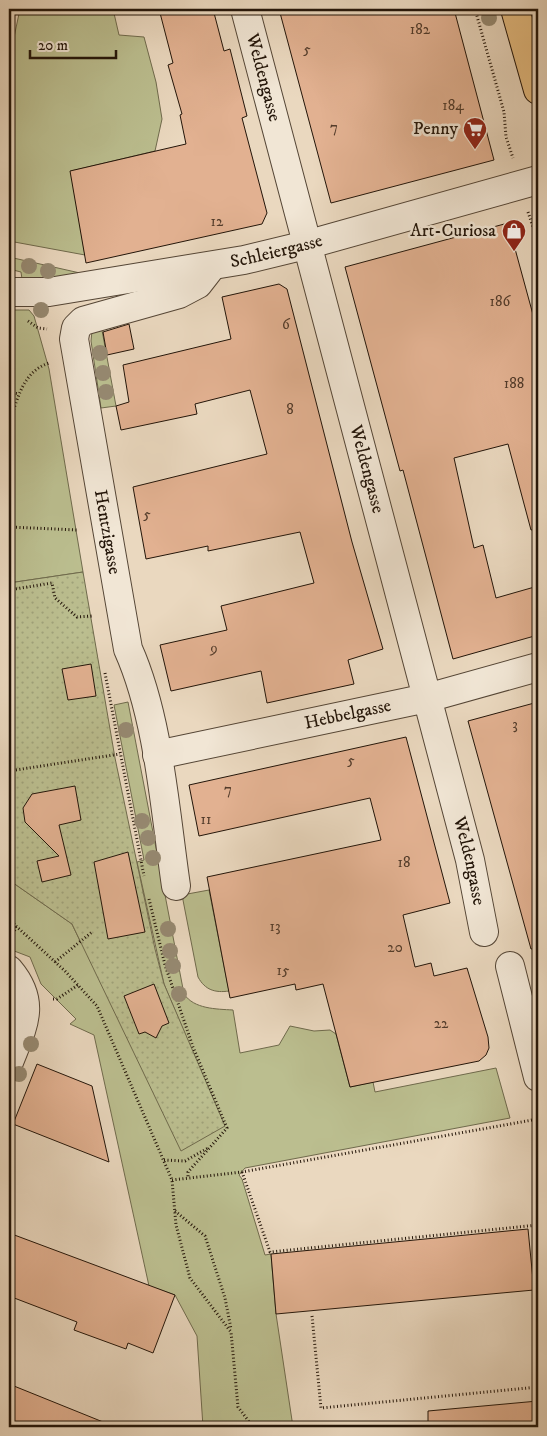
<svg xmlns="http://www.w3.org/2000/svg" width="547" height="1436" viewBox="0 0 547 1436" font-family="'IM FELL DW Pica',serif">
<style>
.green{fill:#bbbe8f;stroke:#6f6a4c}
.garden{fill:url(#garden-dots);stroke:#6f6a4c}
.building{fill:#e2b191;stroke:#231509}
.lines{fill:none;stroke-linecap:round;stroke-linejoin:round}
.minor-casing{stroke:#554636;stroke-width:30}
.major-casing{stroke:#231509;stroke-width:30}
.path{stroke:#231509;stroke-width:3;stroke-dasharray:1 2.5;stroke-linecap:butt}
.minor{stroke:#f1e6d5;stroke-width:28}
.major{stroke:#e5bc80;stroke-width:28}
.tree{fill:#968971}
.labels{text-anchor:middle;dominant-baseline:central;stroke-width:5;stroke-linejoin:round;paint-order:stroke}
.number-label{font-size:15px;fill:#533c2b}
.street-label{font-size:18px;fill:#231509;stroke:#f1e6d5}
.poi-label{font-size:18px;fill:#231509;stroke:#f1e6d5;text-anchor:end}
</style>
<defs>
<pattern id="garden-dots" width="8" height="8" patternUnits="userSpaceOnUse" patternTransform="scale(1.25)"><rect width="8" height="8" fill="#bbbe8f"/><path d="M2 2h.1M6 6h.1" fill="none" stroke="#a0a27a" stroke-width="1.8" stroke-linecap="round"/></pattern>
</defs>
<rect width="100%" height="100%" fill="#ead8bf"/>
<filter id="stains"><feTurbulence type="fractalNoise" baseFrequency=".004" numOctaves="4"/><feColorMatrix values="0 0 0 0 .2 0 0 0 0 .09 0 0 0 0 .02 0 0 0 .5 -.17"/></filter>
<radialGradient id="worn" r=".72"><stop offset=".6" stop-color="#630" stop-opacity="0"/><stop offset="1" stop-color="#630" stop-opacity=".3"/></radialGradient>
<!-- green -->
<g class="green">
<polygon points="20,9 113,9 119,35 144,37 156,82 162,119 155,151 71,171 85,255 9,241 9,61"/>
<polygon points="9,257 80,273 80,276 45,282 22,279 21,272 9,269"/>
<polygon points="9,310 29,310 34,316 49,369 83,572 9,583"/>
<polygon points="101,325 116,406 101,408 91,341 92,331"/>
<path d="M 128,702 L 184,994 C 194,1009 216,1009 233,1010 L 240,1053 L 279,1045 L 290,1026 L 314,1031 L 330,1030 L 336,1034 L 350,1087 L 373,1082 L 375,1092 L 496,1068 L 510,1118 L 245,1168 L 239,1175 L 242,1179 L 265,1255 L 271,1254 L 276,1314 L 293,1427 L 203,1427 L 197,1336 L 175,1295 L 149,1286 L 94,1035 L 70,1024 L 76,1019 L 41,984 L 30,957 L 9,949 L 9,880 L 72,924 L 80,941 L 224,1127 L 164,984 L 137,862 L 144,860 L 114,705 Z"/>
<path d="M 209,890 L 229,991 C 215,993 205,990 198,977 L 182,895 Z"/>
</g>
<!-- garden -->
<polygon class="garden" points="83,572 115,758 155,949 164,984 225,1126 181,1151 72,924 9,880 9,583"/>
<!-- building -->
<g class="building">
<polygon points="159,9 213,9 224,51 230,49 247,116 242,118 267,213 262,224 86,263 70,171 186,144 180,115 182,114 168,65 173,63"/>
<polygon points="279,9 454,9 494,160 331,203"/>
<polygon points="508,223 538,333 538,529 531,530 508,444 454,458 474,548 483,545 496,598 538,586 538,635 453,659 403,470 400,471 345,267"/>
<polygon points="279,284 287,289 352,542 383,649 348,660 354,684 267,703 261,671 171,691 160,645 227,630 221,606 314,583 300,532 208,551 208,546 146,559 133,487 267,454 250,390 195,404 197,414 121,430 116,406 129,402 123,365 231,339 222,297"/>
<polygon points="129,324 134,349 107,355 103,332"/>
<polygon points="91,664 96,696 68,700 62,669"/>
<polygon points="538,702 538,755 533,757 538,782 538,948 531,949 468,721"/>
<polygon points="406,737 450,903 403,915 415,967 431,963 434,976 467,968 488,1037 489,1048 486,1055 479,1061 350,1087 323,984 296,990 295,984 230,998 207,877 381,840 370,798 199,836 189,785"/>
<polygon points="75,786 81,820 59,825 71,875 42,882 37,861 59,856 25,822 23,808 32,794"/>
<polygon points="128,852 145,932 108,939 94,862"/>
<polygon points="154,984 169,1023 162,1026 156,1038 145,1032 139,1034 124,996"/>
<polygon points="37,1064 92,1086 109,1162 13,1124"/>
<polygon points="528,1229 534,1290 276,1314 271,1254"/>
<polygon points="9,1233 175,1295 153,1353 128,1343 126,1349 74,1330 77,1322 9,1296"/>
<polygon points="9,1384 113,1426 113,1427 9,1427"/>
<polygon points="538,1401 538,1427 428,1427 428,1411"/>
</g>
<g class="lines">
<!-- minor casing -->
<g class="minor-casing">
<g id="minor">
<path id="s1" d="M 245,9 L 470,860 L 484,932"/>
<path id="s2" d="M 9,292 L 49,292 L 244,260 L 306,245 L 538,180"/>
<path id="s3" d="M 157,755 L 427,698 L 538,667"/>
<path d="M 176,886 C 165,811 159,718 128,649 L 74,339 L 76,328 L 83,321 L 179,294 L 198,284 L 212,266"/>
<polyline points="510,966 538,1077"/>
<path d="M 9,970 C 37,1003 23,1026 9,1062"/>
</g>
</g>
<!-- major casing -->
<g class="major-casing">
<polyline id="major" points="515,9 538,90"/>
</g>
<!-- path -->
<g class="path">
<polyline points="475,9 504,112 506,137 513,158"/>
<polyline points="528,212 538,242"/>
<polyline points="28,321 38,328 47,329"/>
<polyline points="9,392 19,394"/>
<path d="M 9,423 C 18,399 22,372 49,363"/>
<polyline points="9,527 78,530"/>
<polyline points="9,590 52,583 55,598 77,617 93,616"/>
<polyline points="105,673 144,876"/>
<polyline points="9,771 120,754"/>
<polyline points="149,899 165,965 193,1047 227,1128 188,1172 188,1178"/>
<polyline points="9,919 16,926 11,942"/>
<polyline points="16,926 65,971 97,1006 172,1180 176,1225 190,1278 231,1332 238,1407 253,1427"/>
<polyline points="55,962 92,932"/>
<polyline points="53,999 57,999 78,985"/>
<polyline points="164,1160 185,1161 208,1148"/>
<polyline points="242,1172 270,1252 538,1225"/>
<polyline points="172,1180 242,1172 538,1119"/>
<polyline points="175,1211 205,1236 225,1298 231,1329"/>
<polyline points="312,1316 321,1408 538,1387"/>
</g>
<!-- minor -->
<use href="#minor" class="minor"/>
<!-- major -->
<use href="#major" class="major"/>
</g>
<!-- trees -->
<g class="tree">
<circle cx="489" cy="18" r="8"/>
<circle cx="29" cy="266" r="8"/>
<circle cx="48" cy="271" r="8"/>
<circle cx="41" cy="310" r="8"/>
<circle cx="100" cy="353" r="8"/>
<circle cx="103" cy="373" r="8"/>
<circle cx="106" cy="392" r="8"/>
<circle cx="126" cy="730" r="8"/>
<circle cx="142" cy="821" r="8"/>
<circle cx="148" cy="838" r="8"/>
<circle cx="153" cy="858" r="8"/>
<circle cx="168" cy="929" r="8"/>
<circle cx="170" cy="951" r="8"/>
<circle cx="173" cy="966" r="8"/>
<circle cx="179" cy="994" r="8"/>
<circle cx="31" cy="1044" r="8"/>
<circle cx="19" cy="1074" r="8"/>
</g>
<!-- icons -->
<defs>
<g id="supermarket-pin" transform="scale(1.25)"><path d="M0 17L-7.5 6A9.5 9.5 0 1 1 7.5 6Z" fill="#8f2418" stroke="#f1e6d5"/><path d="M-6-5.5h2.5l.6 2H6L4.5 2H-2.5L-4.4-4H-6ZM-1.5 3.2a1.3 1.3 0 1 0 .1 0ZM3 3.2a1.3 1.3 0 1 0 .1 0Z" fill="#fff"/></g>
<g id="shop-pin" transform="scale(1.25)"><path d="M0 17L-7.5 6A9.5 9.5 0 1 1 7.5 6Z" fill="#8f2418" stroke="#f1e6d5"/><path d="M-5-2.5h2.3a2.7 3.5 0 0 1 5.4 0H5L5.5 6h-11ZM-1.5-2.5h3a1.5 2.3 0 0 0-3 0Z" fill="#fff"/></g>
</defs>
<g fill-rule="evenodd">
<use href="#supermarket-pin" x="475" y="129"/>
<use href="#shop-pin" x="514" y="231"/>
</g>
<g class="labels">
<!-- number labels -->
<g class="number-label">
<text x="420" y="29">182</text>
<text x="307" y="49">5</text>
<text x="453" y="105">184</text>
<text x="334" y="127">7</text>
<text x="217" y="221">12</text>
<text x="500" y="301">186</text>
<text x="286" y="324">6</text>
<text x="514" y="383">188</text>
<text x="290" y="409">8</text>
<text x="147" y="514">5</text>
<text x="214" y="648">9</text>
<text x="515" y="724">3</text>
<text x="351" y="760">5</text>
<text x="228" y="789">7</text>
<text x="206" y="819">11</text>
<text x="404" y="862">18</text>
<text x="275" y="926">13</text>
<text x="395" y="947">20</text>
<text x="283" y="970">15</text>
<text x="441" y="1023">22</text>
</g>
<!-- street labels -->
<g class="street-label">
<text stroke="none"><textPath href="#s1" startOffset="71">Weldengasse</textPath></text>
<text stroke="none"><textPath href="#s2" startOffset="271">Schleiergasse</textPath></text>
<text stroke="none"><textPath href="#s1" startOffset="476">Weldengasse</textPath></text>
<text transform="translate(107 532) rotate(80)">Hentzigasse</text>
<text stroke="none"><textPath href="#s3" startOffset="195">Hebbelgasse</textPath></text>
<text stroke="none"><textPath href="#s1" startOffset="881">Weldengasse</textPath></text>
</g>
<!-- poi labels -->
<g class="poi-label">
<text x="458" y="129">Penny</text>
<text x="496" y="231">Art-Curiosa</text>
</g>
</g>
<!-- margin -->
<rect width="547" height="1436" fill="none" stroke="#ead8bf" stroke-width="30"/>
<rect x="10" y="10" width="527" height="1416" fill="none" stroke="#231509" stroke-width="2.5"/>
<rect x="15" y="15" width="517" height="1406" fill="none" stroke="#231509"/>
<!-- scale -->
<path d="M30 50v8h86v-8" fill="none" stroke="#231509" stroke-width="2.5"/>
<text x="38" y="50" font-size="15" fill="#231509" stroke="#f1e6d5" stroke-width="4" paint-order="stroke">20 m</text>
<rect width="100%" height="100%" filter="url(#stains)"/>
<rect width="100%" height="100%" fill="url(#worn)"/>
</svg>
